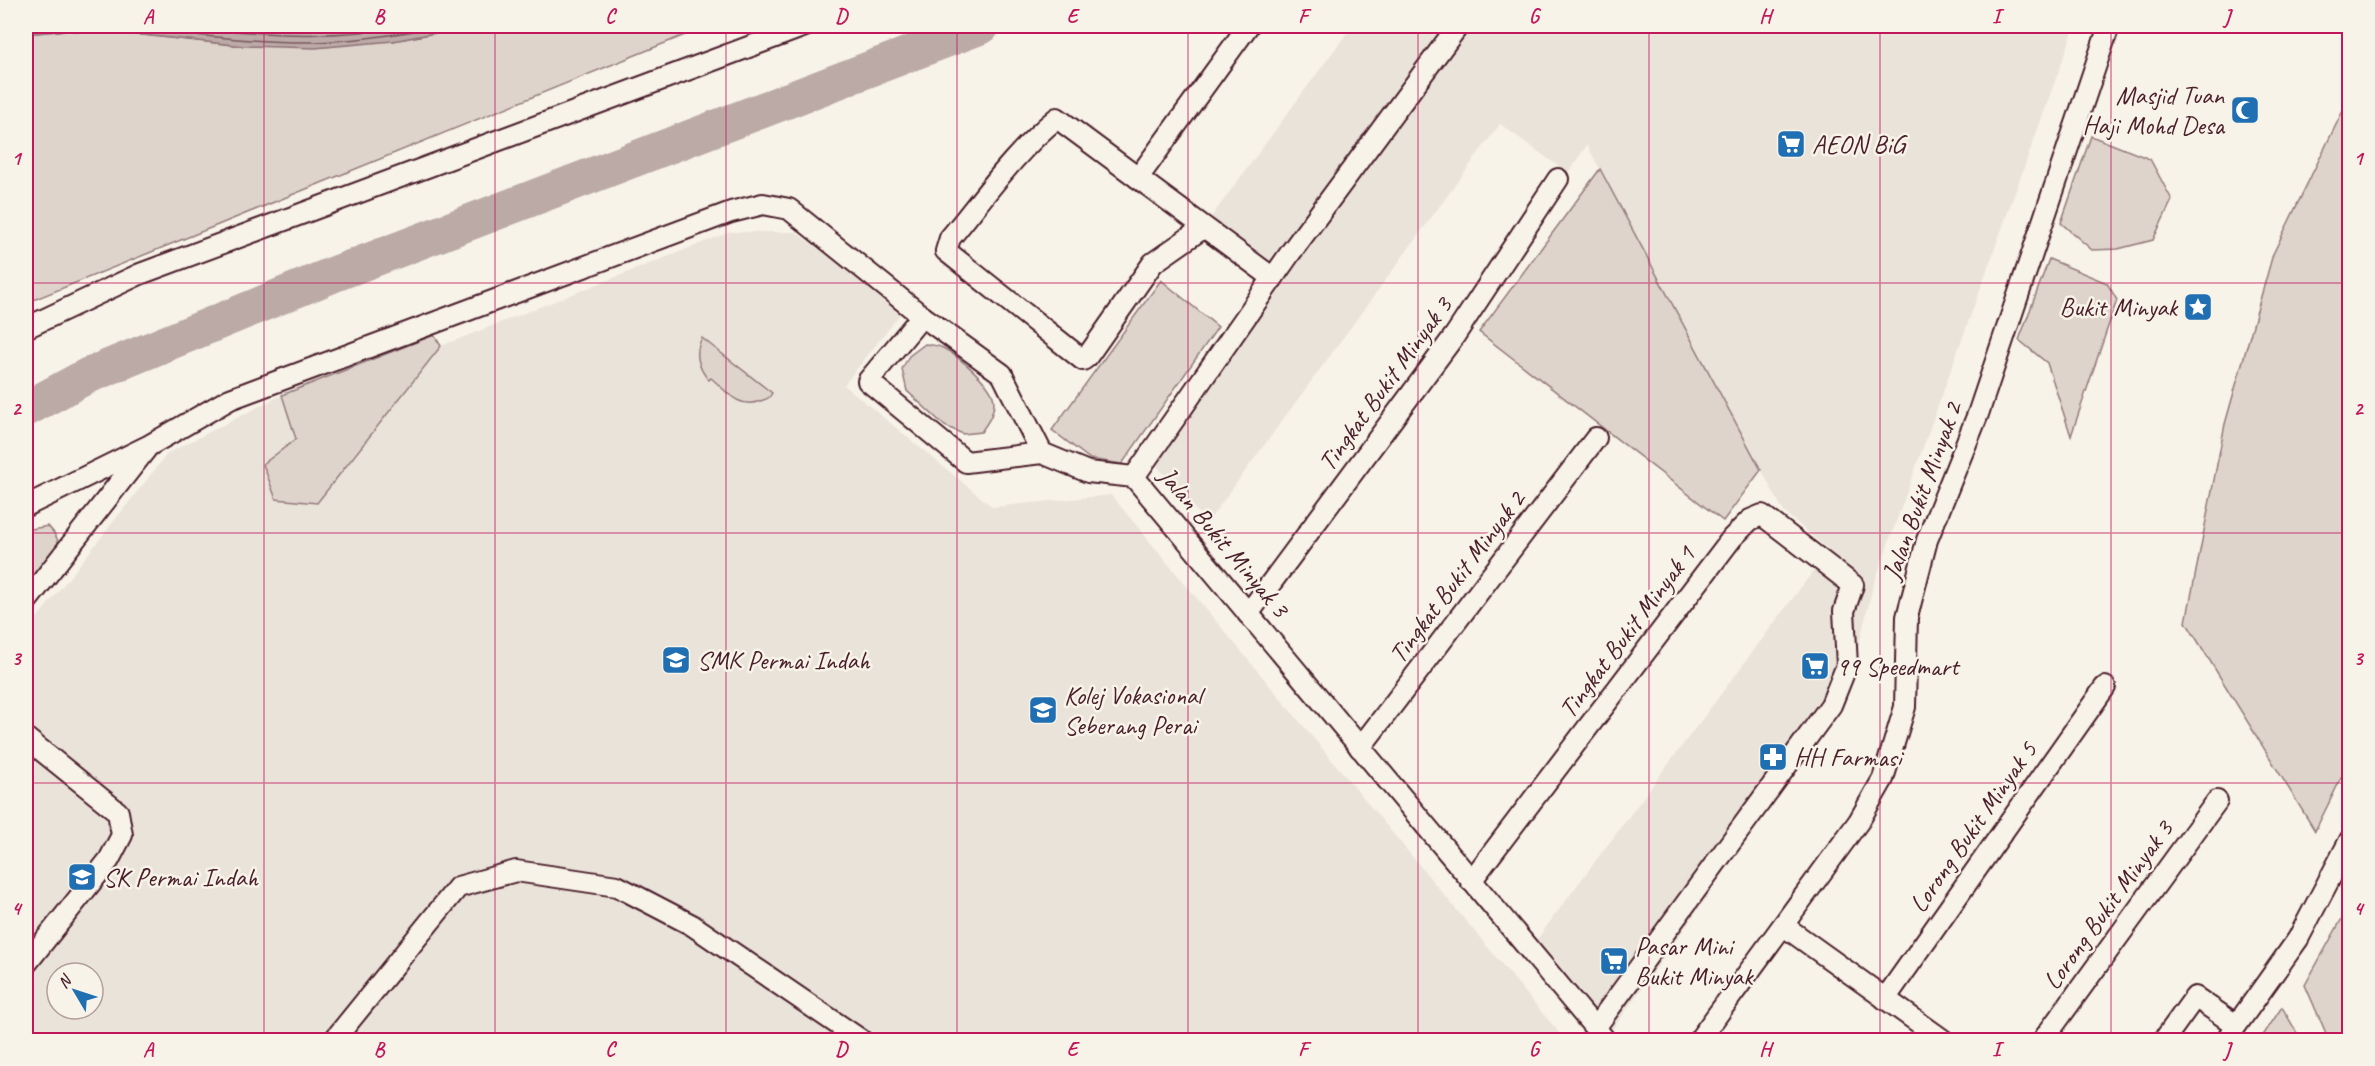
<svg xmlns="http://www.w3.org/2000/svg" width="2375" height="1066" viewBox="0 0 2375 1066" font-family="Caveat,sans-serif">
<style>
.built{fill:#eae3da;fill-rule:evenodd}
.green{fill:#ded4cc;stroke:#947a7c;stroke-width:1.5}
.water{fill:#bcaaa7;stroke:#8e7275;stroke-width:1.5}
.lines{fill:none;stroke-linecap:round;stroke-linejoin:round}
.shore{stroke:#78575d;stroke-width:1.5}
.river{stroke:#bcaaa7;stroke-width:36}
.minor-casing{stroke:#4a1f2b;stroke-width:24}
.minor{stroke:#f7f3e8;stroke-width:20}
.grid{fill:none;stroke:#c2185b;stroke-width:1.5;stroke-opacity:0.55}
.labels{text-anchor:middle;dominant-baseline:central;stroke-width:5;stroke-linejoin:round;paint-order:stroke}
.poi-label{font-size:26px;fill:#4a1f2b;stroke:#f7f3e8;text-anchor:start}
.street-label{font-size:26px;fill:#4a1f2b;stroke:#f7f3e8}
.neatline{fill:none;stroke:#c2185b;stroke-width:2}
.grid-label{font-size:20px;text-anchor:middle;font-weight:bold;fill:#c2185b}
</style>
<rect width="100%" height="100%" fill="#f7f3e8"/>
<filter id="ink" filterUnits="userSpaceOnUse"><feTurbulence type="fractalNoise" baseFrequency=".0167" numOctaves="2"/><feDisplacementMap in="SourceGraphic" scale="12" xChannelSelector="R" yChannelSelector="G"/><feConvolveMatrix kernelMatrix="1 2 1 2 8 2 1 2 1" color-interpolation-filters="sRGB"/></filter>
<g filter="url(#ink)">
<!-- built -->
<g class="built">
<polygon points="1352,26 2075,26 1873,586 1845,703 1612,1030 1537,939 1829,550 1784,512 1587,145 1568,173 1500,124 1207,523 1149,457 1273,278 1203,228"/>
<path d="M 730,232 L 796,232 L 902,312 L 844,385 L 990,505 L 993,507 L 1111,495 L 1565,1040 L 26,1040 L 26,632 L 168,453 L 282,395 L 317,503 L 441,346 ZM 57,973 L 93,973 L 93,1009 L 57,1009 Z"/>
</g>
<!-- green -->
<g class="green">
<polygon points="472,26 707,26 26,303 26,34 67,30 143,35 243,46 393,41"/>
<polygon points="2349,98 2350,590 2344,606 2350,610 2349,762 2315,831 2186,622 2225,424 2273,254"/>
<polygon points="2091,136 2150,159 2172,200 2153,240 2118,249 2092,250 2061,223"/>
<polygon points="1600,169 1761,470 1723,521 1479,332"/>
<polygon points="2049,259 2107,283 2117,300 2071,436 2047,363 2019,340"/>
<polygon points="1161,280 1218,327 1122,464 1090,459 1052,430"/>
<polygon points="434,335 441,346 317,503 276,499 263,464 296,439 282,395"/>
<path d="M 702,338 L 772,393 C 769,399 766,399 760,401 C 738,410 726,390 711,378 L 709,380 C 698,369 694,352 702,338 Z"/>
<path d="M 925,344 C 931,345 938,345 943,348 C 958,356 994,385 994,402 C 994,414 988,422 981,432 L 963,434 L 945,426 L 907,391 L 902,369 L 909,356 Z"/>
<path d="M 48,526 C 52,531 58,536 58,543 C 59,554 33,578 26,586 L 26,530 Z"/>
<polygon points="2349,906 2349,1040 2329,1040 2305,985"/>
<polygon points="2282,1007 2301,1040 2260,1040"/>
</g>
<!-- water -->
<polygon class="water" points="26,26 472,26 393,41 315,48 243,46 143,35 67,30 26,34"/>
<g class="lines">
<!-- shore -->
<g class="shore">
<path d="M 93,26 C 167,30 240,43 314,42 C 357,41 400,34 442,26"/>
<path d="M 183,26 C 256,34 331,40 404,26"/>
</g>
<!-- river -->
<polyline class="river" points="26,409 87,376 332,275 982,26"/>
<!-- minor casing -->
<g class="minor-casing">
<g id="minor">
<polyline points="1458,26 1291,252 1134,477 1605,1040"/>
<polyline points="1138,178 1248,26"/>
<path d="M 1203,228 L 1153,263 L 1087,357 L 1083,360 L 946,251 L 950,238 C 984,197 1015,152 1057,118 L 1273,278"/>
<polyline points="922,316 868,381 966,462 1042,453"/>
<polyline points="26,328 140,274 805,26"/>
<polyline points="26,506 150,445 230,399 731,212 763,204 789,209 922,316 1002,374 1042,453 1088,472 1134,477"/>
<polyline points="26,602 146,449"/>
<polyline points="1248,614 1455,335 1558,179"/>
<polyline points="26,738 118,812 122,835 109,860 26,964"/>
<polyline points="1360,748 1596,438"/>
<polyline points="1471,881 1732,538 1750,520 1762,515 1853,585 1844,611 1847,665 1831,705 1595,1028"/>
<polyline points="1784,926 1943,1040"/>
<polyline points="1885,999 2105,687"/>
<polyline points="334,1040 458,887 516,871 617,886 692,925 861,1040"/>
<polyline points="1699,1040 1859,821 1883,779 1905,707 1907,617 1927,540 1978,414 2109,26"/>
<polyline points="2043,1040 2217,801"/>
<polyline points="2164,1040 2195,997 2236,1025"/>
<polyline points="2226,1040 2298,939 2350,840"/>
</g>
</g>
<!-- minor -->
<use href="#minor" class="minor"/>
</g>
</g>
<!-- grid -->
<path class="grid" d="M 264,26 L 264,1040M 495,26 L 495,1040M 726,26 L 726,1040M 957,26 L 957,1040M 1188,26 L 1188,1040M 1418,26 L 1418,1040M 1649,26 L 1649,1040M 1880,26 L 1880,1040M 2111,26 L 2111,1040M 26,283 L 2350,283M 26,533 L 2350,533M 26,783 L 2350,783"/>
<!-- icons -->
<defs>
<g id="mosque-square" transform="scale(1.5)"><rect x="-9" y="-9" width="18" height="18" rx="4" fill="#1f6fb2" stroke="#f7f3e8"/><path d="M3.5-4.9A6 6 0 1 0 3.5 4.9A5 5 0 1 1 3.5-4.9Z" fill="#fff"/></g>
<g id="supermarket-square" transform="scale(1.5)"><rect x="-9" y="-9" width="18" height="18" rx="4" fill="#1f6fb2" stroke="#f7f3e8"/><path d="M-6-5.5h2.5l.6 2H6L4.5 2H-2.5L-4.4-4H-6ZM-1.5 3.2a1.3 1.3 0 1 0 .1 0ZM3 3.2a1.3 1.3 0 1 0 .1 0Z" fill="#fff"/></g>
<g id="sight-square" transform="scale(1.5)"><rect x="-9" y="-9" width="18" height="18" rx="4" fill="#1f6fb2" stroke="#f7f3e8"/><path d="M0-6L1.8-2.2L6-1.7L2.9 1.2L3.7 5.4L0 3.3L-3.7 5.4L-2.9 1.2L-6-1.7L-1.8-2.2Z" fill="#fff"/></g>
<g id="school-square" transform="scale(1.5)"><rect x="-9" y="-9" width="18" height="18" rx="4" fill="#1f6fb2" stroke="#f7f3e8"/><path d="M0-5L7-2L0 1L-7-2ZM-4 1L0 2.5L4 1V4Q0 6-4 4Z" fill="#fff"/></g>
<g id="university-square" transform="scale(1.5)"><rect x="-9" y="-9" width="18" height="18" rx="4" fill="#1f6fb2" stroke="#f7f3e8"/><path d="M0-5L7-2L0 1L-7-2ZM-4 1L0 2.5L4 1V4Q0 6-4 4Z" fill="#fff"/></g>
<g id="pharmacy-square" transform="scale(1.5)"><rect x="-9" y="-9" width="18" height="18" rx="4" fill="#1f6fb2" stroke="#f7f3e8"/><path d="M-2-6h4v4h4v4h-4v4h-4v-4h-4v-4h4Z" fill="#fff"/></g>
</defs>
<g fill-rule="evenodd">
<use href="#mosque-square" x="2245" y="110"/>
<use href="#supermarket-square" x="1791" y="144"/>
<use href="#sight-square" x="2198" y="307"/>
<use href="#school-square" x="676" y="660"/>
<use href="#supermarket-square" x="1815" y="666"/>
<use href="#university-square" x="1043" y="710"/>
<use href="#pharmacy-square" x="1773" y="757"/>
<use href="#school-square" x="82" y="877"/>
<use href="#supermarket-square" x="1614" y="961"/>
</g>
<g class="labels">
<!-- poi labels -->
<g class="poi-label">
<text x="2224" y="95" text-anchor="end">Masjid Tuan<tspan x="2224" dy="30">Haji Mohd Desa</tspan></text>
<text x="1812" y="144">AEON BiG</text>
<text x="2177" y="307" text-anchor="end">Bukit Minyak</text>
<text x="697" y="660">SMK Permai Indah</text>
<text x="1836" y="666">99 Speedmart</text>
<text x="1064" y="695">Kolej Vokasional<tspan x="1064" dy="30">Seberang Perai</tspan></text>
<text x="1794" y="757">HH Farmasi</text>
<text x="103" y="877">SK Permai Indah</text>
<text x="1635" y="946">Pasar Mini<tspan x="1635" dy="30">Bukit Minyak</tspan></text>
</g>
<!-- street labels -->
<g class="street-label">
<text transform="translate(1385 384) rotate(-54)">Tingkat Bukit Minyak 3</text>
<text transform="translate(1922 491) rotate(-70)">Jalan Bukit Minyak 2</text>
<text transform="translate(1224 542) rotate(50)">Jalan Bukit Minyak 3</text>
<text transform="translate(1457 577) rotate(-53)">Tingkat Bukit Minyak 2</text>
<text transform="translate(1627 632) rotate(-53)">Tingkat Bukit Minyak 1</text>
<text transform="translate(1973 827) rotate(-55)">Lorong Bukit Minyak 5</text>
<text transform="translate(2108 905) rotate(-54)">Lorong Bukit Minyak 3</text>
</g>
</g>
<!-- margin -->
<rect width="2375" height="1066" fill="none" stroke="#f7f3e8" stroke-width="66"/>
<!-- north arrow -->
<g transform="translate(75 991) rotate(309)"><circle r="28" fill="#f7f3e8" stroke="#b29e9c" stroke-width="1.5"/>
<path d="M0-4.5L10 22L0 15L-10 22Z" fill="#1f6fb2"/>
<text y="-9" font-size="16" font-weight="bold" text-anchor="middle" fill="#4a1f2b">N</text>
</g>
<rect x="33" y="33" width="2309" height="1000" class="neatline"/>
<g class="grid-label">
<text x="148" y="23">A</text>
<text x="379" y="23">B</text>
<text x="610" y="23">C</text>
<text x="841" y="23">D</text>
<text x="1072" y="23">E</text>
<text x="1303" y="23">F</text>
<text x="1534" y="23">G</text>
<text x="1765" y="23">H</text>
<text x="1996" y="23">I</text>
<text x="2227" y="23">J</text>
<text x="16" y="165">1</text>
<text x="2358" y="165">1</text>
<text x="16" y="415">2</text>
<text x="2358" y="415">2</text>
<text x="16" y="665">3</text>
<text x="2358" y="665">3</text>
<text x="16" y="915">4</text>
<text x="2358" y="915">4</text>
<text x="148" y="1056">A</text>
<text x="379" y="1056">B</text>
<text x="610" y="1056">C</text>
<text x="841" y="1056">D</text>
<text x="1072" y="1056">E</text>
<text x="1303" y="1056">F</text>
<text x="1534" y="1056">G</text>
<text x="1765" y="1056">H</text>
<text x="1996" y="1056">I</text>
<text x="2227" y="1056">J</text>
</g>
</svg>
